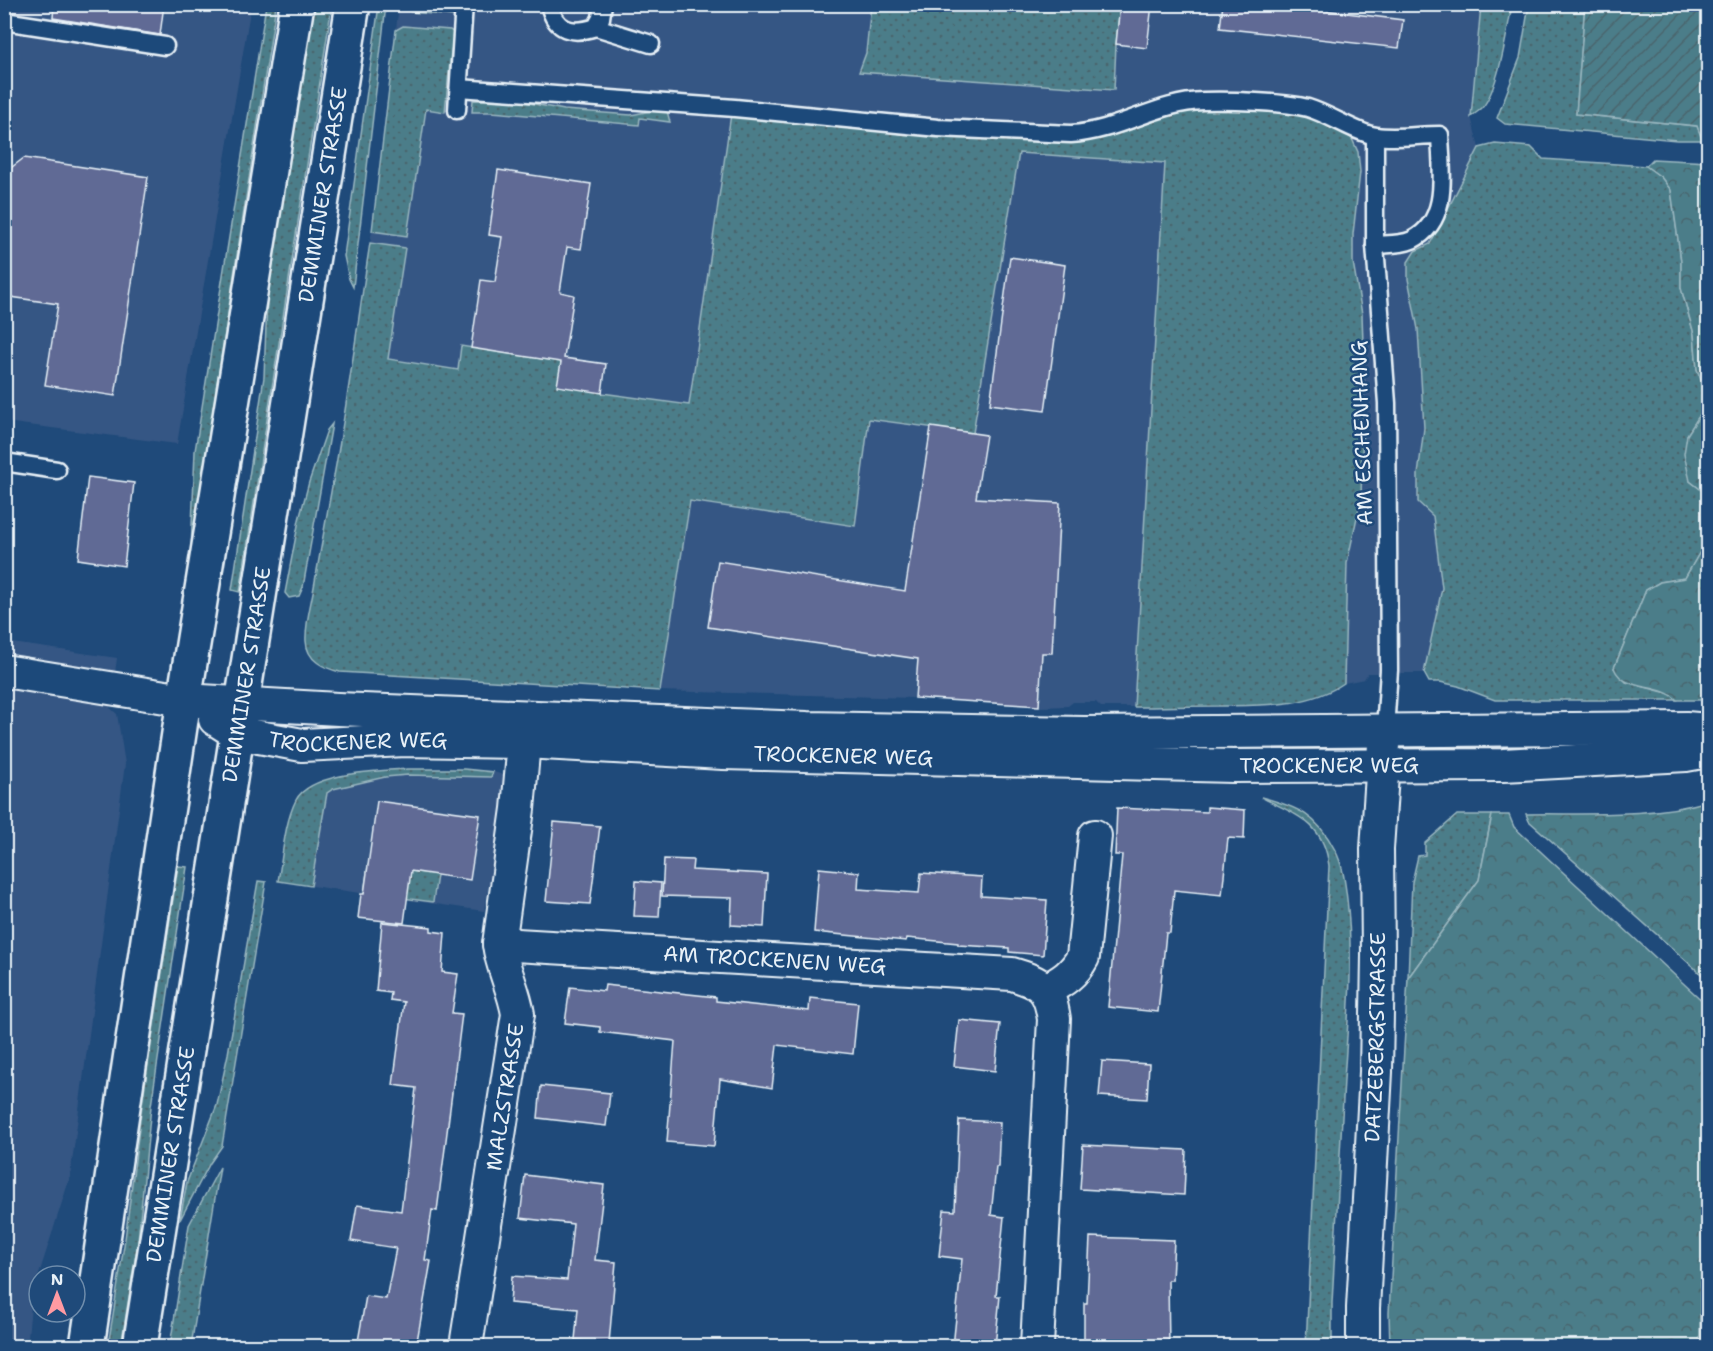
<svg xmlns="http://www.w3.org/2000/svg" width="1713" height="1351" viewBox="0 0 1713 1351" font-family="'Shantell Sans',sans-serif">
<style>
.built{fill:#365784}
.grass{fill:url(#grass-dots);stroke:#9ab7c0;stroke-width:1.5}
.forest{fill:url(#forest-crowns);stroke:#9ab7c0;stroke-width:1.5}
.garden{fill:url(#garden-furrows);stroke:#9ab7c0;stroke-width:1.5}
.building{fill:#606b95;stroke:#e8f1f8;stroke-width:1.5}
.lines{fill:none;stroke-linecap:round;stroke-linejoin:round}
.lane-casing{stroke:#e8f1f8;stroke-width:21}
.street-casing{stroke:#e8f1f8;stroke-width:36}
.secondary-casing{stroke:#e8f1f8;stroke-width:38}
.lane{stroke:#1f4a7a;stroke-width:16}
.street{stroke:#1f4a7a;stroke-width:32}
.secondary{stroke:#1f4a7a;stroke-width:33}
.labels{text-anchor:middle;dominant-baseline:central;stroke-width:5;stroke-linejoin:round;paint-order:stroke}
.street-label{font-size:21px;fill:#e8f1f8;stroke:#1f4a7a}
</style>
<defs>
<pattern id="grass-dots" width="8" height="8" patternUnits="userSpaceOnUse" patternTransform="scale(1.5)"><rect width="8" height="8" fill="#4c7d89"/><path d="M2 2h.1M6 6h.1" fill="none" stroke="#49656d" stroke-width="1.8" stroke-linecap="round"/></pattern>
<pattern id="forest-crowns" width="20" height="18" patternUnits="userSpaceOnUse" patternTransform="scale(1.5)"><rect width="20" height="18" fill="#4c7d89"/><path d="M2 6a3 3 0 1 1 6 0M12 15a3 3 0 1 1 6 0" fill="none" stroke="#49656d"/></pattern>
<pattern id="garden-furrows" width="10" height="10" patternUnits="userSpaceOnUse" patternTransform="scale(1.5)"><rect width="10" height="10" fill="#4c7d89"/><path d="M-1 1l2-2M0 10L10 0M9 11l2-2" fill="none" stroke="#49656d"/></pattern>
</defs>
<rect width="100%" height="100%" fill="#1f4a7a"/>
<filter id="ink" filterUnits="userSpaceOnUse"><feTurbulence type="fractalNoise" baseFrequency=".0167" numOctaves="2"/><feDisplacementMap in="SourceGraphic" scale="12" xChannelSelector="R" yChannelSelector="G"/><feConvolveMatrix kernelMatrix="1 2 1 2 8 2 1 2 1" color-interpolation-filters="sRGB"/></filter>
<g filter="url(#ink)">
<!-- built -->
<g class="built">
<polygon points="5,5 251,5 177,444 5,422"/>
<polygon points="399,5 1481,5 1471,107 1471,117 1479,148 1430,244 1415,251 1408,279 1418,329 1424,428 1418,475 1433,516 1442,588 1424,673 1368,673 1364,679 1344,683 1331,692 1300,701 1255,705 1134,707 1101,707 1096,702 1073,702 1068,706 1039,707 915,698 660,691 340,672 325,668 315,661 308,652 306,641 311,602 343,433 345,404 372,231"/>
<polygon points="5,642 117,658 110,708 117,714 125,764 70,1177 32,1296 27,1346 5,1346"/>
<polygon points="408,769 491,771 509,777 484,911 278,881 290,816 297,799 303,791 325,780 364,773"/>
</g>
<!-- grass -->
<g class="grass">
<polygon points="266,5 276,5 191,551 195,451"/>
<polygon points="312,5 332,5 240,592 232,590 264,377 267,300 274,244"/>
<polygon points="379,5 386,5 353,287 349,279 344,256"/>
<polygon points="399,5 454,5 453,16 411,12"/>
<polygon points="871,5 1120,5 1116,44 1114,90 859,72 866,53"/>
<path d="M 1481,5 L 1512,5 C 1507,31 1499,88 1482,108 C 1479,111 1474,114 1471,117 Z"/>
<polygon points="1529,5 1585,5 1576,114 1697,126 1703,140 1677,140 1505,124 1497,118 1520,58"/>
<polygon points="403,26 450,30 455,34 451,51 445,112 426,109 407,236 372,231 396,30"/>
<polygon points="473,100 519,101 564,110 631,115 656,110 667,111 670,122 640,118 639,125 492,112 472,112"/>
<path d="M 1231,107 L 1304,114 L 1343,130 L 1352,139 L 1358,152 L 1360,172 L 1353,234 L 1353,262 L 1362,314 L 1364,372 L 1361,499 L 1347,563 L 1344,683 C 1308,708 1259,705 1218,706 C 1190,706 1162,707 1134,707 L 1165,163 L 1019,153 L 973,433 L 869,419 L 855,526 L 690,501 L 660,691 L 340,672 C 324,668 307,661 306,641 C 305,624 311,604 314,587 C 320,555 325,524 331,492 C 347,410 357,326 370,243 L 405,248 L 388,359 L 458,370 L 461,346 L 561,362 L 602,393 L 689,405 L 731,114 L 1066,141 L 1091,140 L 1125,132 L 1178,112 L 1203,108 Z"/>
<polygon points="1495,144 1531,147 1543,159 1646,166 1661,177 1671,190 1681,261 1681,288 1694,334 1697,369 1707,395 1703,410 1687,435 1690,481 1708,495 1708,538 1685,578 1660,582 1646,590 1614,668 1626,682 1671,694 1677,700 1495,700 1458,686 1440,682 1429,682 1424,673 1442,588 1433,516 1418,502 1418,475 1424,428 1418,329 1408,279 1408,262 1415,251 1430,244 1479,148"/>
<polygon points="332,424 303,587 299,596 289,598 285,593 299,520 309,482 327,430"/>
<path d="M 408,769 L 464,769 L 493,772 L 491,777 L 408,775 L 385,777 L 333,789 L 327,793 L 311,886 L 278,881 C 283,855 284,824 296,800 C 311,772 380,771 408,769 Z"/>
<path d="M 1261,797 C 1298,807 1317,815 1335,850 C 1343,865 1345,882 1347,899 C 1354,959 1348,1020 1344,1080 C 1340,1155 1336,1229 1332,1303 L 1332,1346 L 1306,1346 L 1329,866 C 1324,822 1296,815 1261,797 Z"/>
<polygon points="1457,815 1492,815 1479,880 1408,978 1412,882 1418,856 1425,855 1425,843"/>
<polygon points="368,865 437,875 433,902 364,893"/>
<polygon points="178,866 187,867 151,1106 138,1241 121,1346 108,1346 125,1239 142,1105"/>
<polygon points="258,881 266,882 222,1146 210,1163 180,1220 187,1182 217,1105 228,1054"/>
<polygon points="220,1167 191,1346 170,1346 189,1225"/>
<polygon points="1708,1270 1708,1346 1700,1346 1700,1282"/>
</g>
<!-- forest -->
<g class="forest">
<polygon points="1653,159 1708,162 1708,495 1690,481 1684,454 1687,435 1703,410 1707,395 1697,369 1694,334 1681,288 1681,261 1671,190 1661,177 1646,166"/>
<path d="M 1708,538 L 1708,700 L 1677,700 C 1660,682 1624,693 1614,668 L 1646,590 L 1660,582 L 1685,578 Z"/>
<path d="M 1708,801 L 1708,980 L 1529,821 L 1526,814 C 1586,813 1651,818 1708,801 Z"/>
<polygon points="1492,815 1509,815 1514,827 1708,1006 1708,1270 1700,1282 1700,1346 1390,1346 1389,1313 1408,978 1479,880"/>
</g>
<!-- garden -->
<polygon class="garden" points="1585,5 1708,5 1708,155 1697,126 1576,114"/>
<!-- building -->
<g class="building">
<polygon points="54,4 164,4 160,35 53,18"/>
<polygon points="1120,4 1152,4 1147,48 1116,44"/>
<polygon points="1223,4 1299,4 1299,7 1403,20 1399,48 1220,28"/>
<polygon points="24,158 148,177 115,396 45,385 58,304 4,296 4,173"/>
<polygon points="498,170 591,184 581,249 567,247 560,292 574,295 564,358 606,364 602,393 557,386 561,362 471,348 481,280 495,282 502,237 489,235"/>
<polygon points="1010,257 1065,265 1045,411 990,404"/>
<polygon points="931,427 986,435 976,498 1060,503 1052,653 1042,653 1039,706 915,698 918,659 708,627 718,561 905,591"/>
<polygon points="88,477 134,483 124,566 78,559"/>
<polygon points="377,801 480,815 470,880 411,871 404,923 358,918 361,894 364,894"/>
<polygon points="1207,807 1245,810 1244,839 1228,838 1222,895 1174,890 1170,933 1166,933 1158,1012 1108,1007 1122,855 1115,855 1117,808 1207,812"/>
<polygon points="554,822 600,826 590,904 546,901"/>
<polygon points="664,859 693,860 692,870 767,874 764,927 731,925 732,898 662,896"/>
<polygon points="819,868 859,872 858,889 919,893 921,873 982,877 981,896 1047,900 1043,955 1009,952 1009,948 958,945 958,943 907,938 906,941 814,932"/>
<polygon points="636,881 661,883 659,917 634,916"/>
<polygon points="382,922 431,927 431,931 445,933 442,972 458,974 452,1013 462,1014 437,1211 432,1210 425,1260 431,1261 416,1347 357,1347 366,1296 386,1299 396,1248 351,1241 357,1205 401,1211 416,1088 393,1085 404,1002 390,1000 391,993 376,991"/>
<polygon points="605,985 716,997 716,1001 809,1011 810,998 858,1003 853,1054 777,1045 772,1088 720,1079 714,1146 667,1142 675,1041 600,1032 600,1027 565,1023 570,987 604,991"/>
<polygon points="959,1020 1000,1024 995,1071 954,1066"/>
<polygon points="1102,1061 1149,1064 1147,1099 1099,1096"/>
<polygon points="541,1086 610,1093 606,1126 538,1118"/>
<polygon points="959,1120 1000,1122 998,1167 996,1167 991,1215 1004,1217 996,1296 1000,1296 995,1347 953,1347 962,1259 939,1256 944,1210 955,1211"/>
<polygon points="1083,1145 1186,1150 1184,1195 1080,1189"/>
<polygon points="525,1175 604,1185 595,1260 616,1262 609,1343 575,1340 578,1309 510,1303 512,1276 567,1280 573,1224 520,1218"/>
<polygon points="1090,1237 1174,1240 1172,1280 1168,1280 1169,1347 1084,1347 1084,1303 1087,1303"/>
</g>
<g class="lines">
<!-- lane casing -->
<g class="lane-casing">
<g id="lane">
<path d="M 549,4 C 555,31 572,35 596,27 L 601,18 L 603,4"/>
<polyline points="4,21 165,46"/>
<polyline points="596,27 651,44"/>
<path d="M 459,88 L 735,108 L 938,128 L 1071,134 C 1119,131 1158,102 1203,101 C 1231,100 1282,102 1308,108 C 1329,114 1356,133 1376,136 C 1396,139 1419,135 1440,135 C 1441,169 1451,221 1412,240 C 1401,245 1387,244 1375,245"/>
<polyline points="457,110 464,4"/>
<polyline points="1375,136 1375,245 1387,403 1389,670 1385,730"/>
<polyline points="4,462 57,470"/>
</g>
</g>
<!-- street casing -->
<g class="street-casing">
<g id="street">
<polyline points="4,671 184,700 338,709 807,728 1084,733 1686,728 1708,730"/>
<path id="s1" d="M 215,719 L 237,733 L 302,745 L 405,740 L 524,742 L 723,753 L 1233,766 L 1503,765 L 1686,755 L 1708,751"/>
<path id="s2" d="M 499,944 L 1012,974 C 1042,983 1049,987 1054,1019 L 1037,1346"/>
<path d="M 1046,990 C 1063,981 1074,974 1083,957 L 1095,836"/>
<path id="s3" d="M 466,1346 L 518,1014 C 514,989 502,968 499,944 L 518,809 L 524,742"/>
<path id="s4" d="M 1363,1346 L 1363,1308 L 1376,1072 L 1378,955 L 1377,849 L 1384,745"/>
</g>
</g>
<!-- secondary casing -->
<g class="secondary-casing">
<g id="secondary">
<polyline points="87,1346 184,700 297,4"/>
<path id="s5" d="M 140,1346 L 353,4"/>
</g>
</g>
<!-- lane -->
<use href="#lane" class="lane"/>
<!-- street -->
<use href="#street" class="street"/>
<!-- secondary -->
<use href="#secondary" class="secondary"/>
</g>
</g>
<g class="labels">
<!-- street labels -->
<g class="street-label">
<text stroke="none"><textPath href="#s5" startOffset="1166">DEMMINER STRASSE</textPath></text>
<text transform="translate(1362 433) rotate(-92)">AM ESCHENHANG</text>
<text stroke="none"><textPath href="#s5" startOffset="680">DEMMINER STRASSE</textPath></text>
<text stroke="none"><textPath href="#s1" startOffset="148">TROCKENER WEG</textPath></text>
<text stroke="none"><textPath href="#s1" startOffset="634">TROCKENER WEG</textPath></text>
<text stroke="none"><textPath href="#s1" startOffset="1120">TROCKENER WEG</textPath></text>
<text stroke="none"><textPath href="#s2" startOffset="276">AM TROCKENEN WEG</textPath></text>
<text stroke="none"><textPath href="#s4" startOffset="309">DATZEBERGSTRASSE</textPath></text>
<text stroke="none"><textPath href="#s3" startOffset="252">MALZSTRASSE</textPath></text>
<text stroke="none"><textPath href="#s5" startOffset="194">DEMMINER STRASSE</textPath></text>
</g>
</g>
<!-- margin -->
<rect width="1713" height="1351" fill="none" stroke="#1f4a7a" stroke-width="24"/>
<rect x="12" y="12" width="1689" height="1327" fill="none" stroke="#e8f1f8" stroke-width="2" filter="url(#ink)"/>
<!-- north arrow -->
<g transform="translate(57 1294)"><circle r="28" fill="#1f4a7a" stroke="#6f8dac" stroke-width="1.5"/>
<path d="M0-4.5L10 22L0 15L-10 22Z" fill="#ff9aa2"/>
<text y="-9" font-size="16" font-weight="bold" text-anchor="middle" fill="#e8f1f8">N</text>
</g>
</svg>
